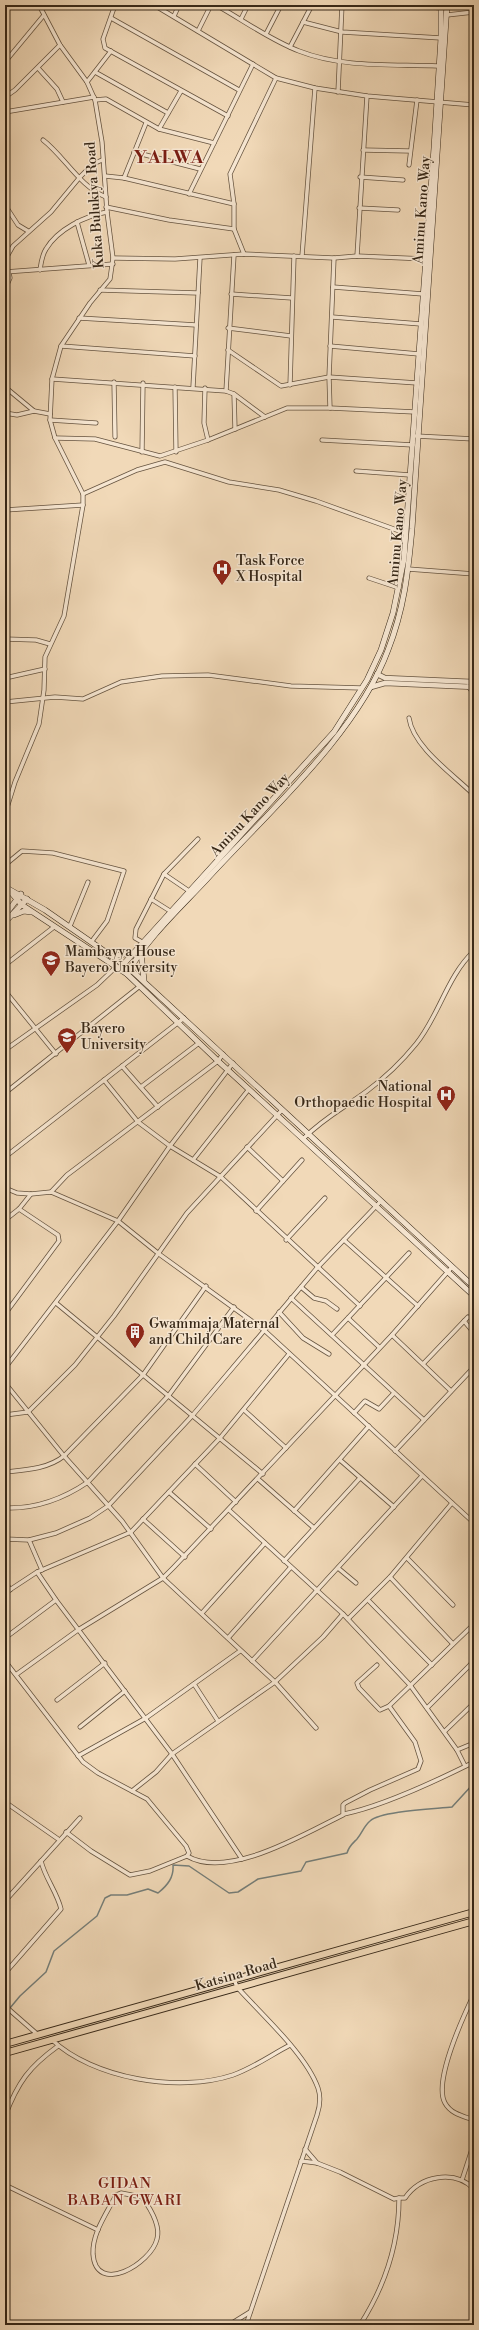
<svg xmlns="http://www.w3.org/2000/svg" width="479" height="2330" viewBox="0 0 479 2330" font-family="'Libre Bodoni',serif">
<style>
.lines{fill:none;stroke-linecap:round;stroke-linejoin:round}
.stream{stroke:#757e79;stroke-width:1.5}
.minor-casing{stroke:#665440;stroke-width:5}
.tertiary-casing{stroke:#665440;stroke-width:6}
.secondary-casing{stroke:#372818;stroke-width:6}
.trunk-casing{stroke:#372818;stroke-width:8}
.minor{stroke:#f6e6d1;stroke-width:3.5}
.tertiary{stroke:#f6e6d1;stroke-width:4.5}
.secondary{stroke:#f6e6d1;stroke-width:5}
.trunk{stroke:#f1d9b8;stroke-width:6}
.labels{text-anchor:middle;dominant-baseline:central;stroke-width:3;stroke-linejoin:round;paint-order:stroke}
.street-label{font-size:14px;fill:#372818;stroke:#f6e6d1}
.poi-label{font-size:14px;fill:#372818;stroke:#f6e6d1;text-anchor:start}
.neighbourhood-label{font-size:15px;letter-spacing:1px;fill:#7a1f14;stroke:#f6e6d1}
.district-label{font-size:18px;font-weight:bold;letter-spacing:1px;fill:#7a1f14;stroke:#f6e6d1}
</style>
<rect width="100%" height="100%" fill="#f1d9b8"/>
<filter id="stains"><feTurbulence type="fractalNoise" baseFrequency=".005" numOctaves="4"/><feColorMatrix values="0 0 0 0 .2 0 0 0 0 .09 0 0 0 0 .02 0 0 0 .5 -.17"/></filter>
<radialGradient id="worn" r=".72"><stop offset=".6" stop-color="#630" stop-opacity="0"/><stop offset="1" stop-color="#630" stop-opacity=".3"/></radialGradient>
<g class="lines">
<!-- stream -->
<path class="stream" d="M 5,2014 L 20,1996 L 46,1972 L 54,1951 L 97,1916 L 105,1898 L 111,1895 L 127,1895 L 148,1889 L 158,1893 C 168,1885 174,1877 173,1865 L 189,1866 L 229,1893 L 238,1892 L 258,1879 L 301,1871 L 306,1862 L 347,1853 C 349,1846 352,1844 357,1839 C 362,1833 364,1826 370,1821 C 381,1811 434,1809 452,1807 L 474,1783"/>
<!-- minor casing -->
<g class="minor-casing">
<g id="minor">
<polyline points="115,5 103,39 105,48 228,116"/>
<polyline points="154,5 276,78 315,88 367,96 474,105"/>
<path d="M 216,5 C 243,20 270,40 299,51 C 342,68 392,64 438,66"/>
<polyline points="408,5 441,8"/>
<polyline points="447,15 474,12"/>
<polyline points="174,16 179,5"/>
<polyline points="111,18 239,90"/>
<polyline points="241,19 248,5"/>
<polyline points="303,22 342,32 441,38"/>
<polyline points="198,31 211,5"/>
<polyline points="266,34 281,5"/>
<polyline points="290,47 312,5"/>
<polyline points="5,62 44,15"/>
<polyline points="38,68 57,89 63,102"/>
<polyline points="95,72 168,113"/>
<polyline points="87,82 111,51"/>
<polyline points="338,92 342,5"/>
<polyline points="5,97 15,90 60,45"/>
<polyline points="95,100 106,99 159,129 214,143"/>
<polyline points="5,112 94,97"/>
<polyline points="159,129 181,91"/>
<path d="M 43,140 C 64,156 80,187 106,197"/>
<polyline points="363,150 410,151"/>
<polyline points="134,152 200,169"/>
<polyline points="409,165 417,100"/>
<polyline points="105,176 124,178 234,204"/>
<polyline points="360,177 403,180"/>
<polyline points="124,178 146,123"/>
<polyline points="189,194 253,64"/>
<polyline points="5,205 18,225 28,231"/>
<polyline points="106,207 169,220 234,229"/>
<polyline points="359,208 398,210"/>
<polyline points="77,222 89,265"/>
<polyline points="244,254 234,229 234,204 230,174 276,78"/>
<polyline points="302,256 315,88"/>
<polyline points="357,256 367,96"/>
<polyline points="113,258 175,259 244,254 334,258 357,256 426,259"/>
<polyline points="5,260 13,246 51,212 80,177 93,164 102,160"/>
<path d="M 40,270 C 41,263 42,255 46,249 C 58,229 85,216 107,212"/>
<polyline points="5,272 113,264"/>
<polyline points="333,287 423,294"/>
<polyline points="5,289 10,278 9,273"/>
<polyline points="100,290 198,293"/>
<polyline points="231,294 292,298"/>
<polyline points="332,317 421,324"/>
<polyline points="79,318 196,325"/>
<polyline points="228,328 291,336"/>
<polyline points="61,346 195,356"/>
<polyline points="330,346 419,354"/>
<polyline points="228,350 281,386 329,377 417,383"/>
<polyline points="52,379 226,391 234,394 265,417"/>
<polyline points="114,382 115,437"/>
<polyline points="290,385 294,256"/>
<polyline points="5,387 34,411 50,414"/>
<polyline points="175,387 176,452"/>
<polyline points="193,387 200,258"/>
<polyline points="205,388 204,423 208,440"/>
<polyline points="226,391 234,255"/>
<polyline points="234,394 235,429"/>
<polyline points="330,408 329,377 334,258"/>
<polyline points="5,413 17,415 34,411"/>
<polyline points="50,420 96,423"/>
<polyline points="416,436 474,439"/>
<polyline points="55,438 95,439 160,456 208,440 287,408 330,408 415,412"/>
<polyline points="322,440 413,445"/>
<polyline points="142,452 143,383"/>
<polyline points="356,471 410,475"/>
<polyline points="83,494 137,470 165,462 229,482 279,490 316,501 405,533"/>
<polyline points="5,510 83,505"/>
<polyline points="408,569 474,574"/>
<polyline points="369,578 399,588"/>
<polyline points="5,639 36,640 50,644"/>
<polyline points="5,678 45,669"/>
<polyline points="468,686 474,694"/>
<polyline points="5,702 55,697 83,699 121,682 162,676 208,675 291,686 362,688"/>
<path d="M 409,718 C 413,747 454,775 474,795"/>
<polyline points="5,814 15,782 39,724 44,690 45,657 64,616 83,505 83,494 55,438 50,420 52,379 61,346 90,303 110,279 113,258 107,212 102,142 95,100 87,82 60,45 39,5"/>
<polyline points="5,865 22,851 53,853 124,871 107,921 92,941"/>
<polyline points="164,874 189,891"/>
<polyline points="151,899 170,911"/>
<polyline points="70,926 88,882"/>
<polyline points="142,942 135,938 136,929 164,874 198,839"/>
<polyline points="5,965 54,927"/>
<polyline points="5,991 56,1054"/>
<polyline points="5,1050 97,985 117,966"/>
<polyline points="122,1066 158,1107"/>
<polyline points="104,1080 138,1122 170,1146 221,1177 360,1306"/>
<polyline points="141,1087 199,1043"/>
<polyline points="5,1093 140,986"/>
<path d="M 304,1138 C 325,1117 344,1108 367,1091 C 383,1079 403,1060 416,1044 C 439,1016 447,976 474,951"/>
<polyline points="247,1147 283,1181"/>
<polyline points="5,1157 184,1018"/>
<polyline points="193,1160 249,1089"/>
<polyline points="5,1188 17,1193 31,1194 51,1192 118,1221 159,1254 264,1330 474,1523"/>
<polyline points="51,1192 67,1175 218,1061 223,1054"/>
<polyline points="256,1211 302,1160"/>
<polyline points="5,1220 19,1209 31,1194"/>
<polyline points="286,1240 325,1198"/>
<polyline points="344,1240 418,1306"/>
<polyline points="301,1287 314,1298 326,1301 337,1309"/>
<polyline points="291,1298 424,1420"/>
<polyline points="56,1303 263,1474"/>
<polyline points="279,1312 303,1338 329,1354"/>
<polyline points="5,1314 59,1241 58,1235 19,1209"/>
<polyline points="348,1318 379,1347"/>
<polyline points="464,1321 474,1333"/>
<polyline points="332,1335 409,1253"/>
<polyline points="392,1335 451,1391"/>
<polyline points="423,1364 468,1317"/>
<polyline points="5,1368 118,1221 170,1146 233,1063"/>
<polyline points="5,1383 64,1456 122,1521 163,1578 275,1682 316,1728"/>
<polyline points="244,1410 286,1448"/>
<polyline points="354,1413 365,1401 379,1409 394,1393"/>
<polyline points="5,1415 28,1412 75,1365 114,1316 187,1213 282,1110"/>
<polyline points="395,1451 474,1367"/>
<polyline points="340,1460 394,1507"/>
<polyline points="195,1464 236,1502"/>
<path d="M 5,1472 C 25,1470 48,1469 64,1456 L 143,1375 L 206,1286"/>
<polyline points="258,1479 314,1528"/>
<polyline points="169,1492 211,1529"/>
<path d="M 5,1508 C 35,1509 63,1499 88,1482 L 169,1395 L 234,1307"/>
<polyline points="229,1510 343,1614 410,1685 457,1750 474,1743"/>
<polyline points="294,1511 369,1426"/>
<polyline points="143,1519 185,1557"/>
<polyline points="5,1539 29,1540 56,1533 90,1518 108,1506 192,1416 317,1268 381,1201"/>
<polyline points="29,1540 42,1570"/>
<polyline points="407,1558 453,1605"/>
<polyline points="284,1561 360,1478"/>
<polyline points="338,1568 356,1583"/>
<polyline points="37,1572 56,1600 172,1754 242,1859"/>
<polyline points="390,1577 453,1644"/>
<polyline points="5,1580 10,1590"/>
<polyline points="5,1593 37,1572 131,1532 220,1438 289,1354"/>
<polyline points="369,1601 432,1665"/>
<polyline points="202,1613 265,1543"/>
<polyline points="348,1619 390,1577 452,1503"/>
<polyline points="5,1638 56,1600"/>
<polyline points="228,1638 291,1567"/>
<polyline points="474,1660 470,1665 474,1669"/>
<polyline points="5,1661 83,1762 98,1773 147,1799 186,1846 189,1853 187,1856 150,1871 130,1875 91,1851 66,1832"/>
<polyline points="252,1661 422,1476"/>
<polyline points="377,1665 357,1683 359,1688 380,1710 389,1706 474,1624"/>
<polyline points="17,1674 78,1630 163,1578 174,1567 392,1335 452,1267"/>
<polyline points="194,1684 218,1721"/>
<polyline points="57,1700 105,1663"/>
<polyline points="427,1708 470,1665"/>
<polyline points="80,1727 125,1691"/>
<polyline points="445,1731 474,1703"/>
<polyline points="457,1750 465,1766"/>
<polyline points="78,1756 146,1718 240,1651"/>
<polyline points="132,1791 156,1772 172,1754 275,1682 323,1637 343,1614"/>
<polyline points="5,1802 58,1839"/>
<path d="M 344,1814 C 383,1806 438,1780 474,1762"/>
<path d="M 187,1856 C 228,1880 304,1834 343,1815 L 343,1805 L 345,1803 L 370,1790 L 418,1769 L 421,1761 L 415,1742 L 389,1706"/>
<polyline points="5,1901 80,1818"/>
<path d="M 5,1973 L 61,1909 C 57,1892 45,1878 41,1861"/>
<path d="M 234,1979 L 237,1987 C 261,2014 306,2054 318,2088 C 321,2097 320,2106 317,2115 L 246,2325"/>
<path d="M 474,1994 C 464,2015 433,2082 445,2103 C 451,2114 463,2116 474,2120"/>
<polyline points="5,2006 37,2034"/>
<path d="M 51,2039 C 93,2079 179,2093 233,2075 C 253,2068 271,2055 290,2045"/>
<path d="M 5,2116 C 18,2082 29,2067 58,2046"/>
<polyline points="305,2149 317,2163"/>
<polyline points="301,2161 317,2163 340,2172 394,2199 399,2198"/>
<polyline points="462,2180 474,2143"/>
<polyline points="5,2185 98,2230"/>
<path d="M 121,2193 L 142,2197 C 150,2208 161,2225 157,2239 C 151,2264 96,2296 93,2254 C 92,2233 107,2213 116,2195 Z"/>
<polyline points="229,2325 250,2312"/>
<path d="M 360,2325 C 385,2286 399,2245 399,2198 L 405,2198 C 420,2176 454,2169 474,2189"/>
</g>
</g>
<!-- tertiary casing -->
<g class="tertiary-casing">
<g id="tertiary">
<polyline points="377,674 385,678 474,682"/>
<polyline points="371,687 385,683 474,687"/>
</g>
</g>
<!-- secondary casing -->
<g class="secondary-casing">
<g id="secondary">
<polyline points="5,887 45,910 130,969 474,1287"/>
<polyline points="9,890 22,905 127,974 218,1061 474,1296"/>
<polyline points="5,915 21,894"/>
<polyline points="14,915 24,911 31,912"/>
<polyline points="5,922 27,899"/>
<polyline points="141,953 144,980"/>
<polyline points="113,956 131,953"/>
<polyline points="120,968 334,732 367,680 381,650 393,613 404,559 434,148 441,38 441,5"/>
<path d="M 127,974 C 147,938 180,908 207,879 C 267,813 357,734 388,650 C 404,609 408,573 412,529 L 447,5"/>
</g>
</g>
<!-- trunk casing -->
<g class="trunk-casing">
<g id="trunk">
<polyline points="5,2044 474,1912"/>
<polyline points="5,2053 474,1921"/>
</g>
</g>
<!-- minor -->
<use href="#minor" class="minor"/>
<!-- tertiary -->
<use href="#tertiary" class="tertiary"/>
<!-- secondary -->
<use href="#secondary" class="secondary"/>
<!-- trunk -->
<use href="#trunk" class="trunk"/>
</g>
<!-- icons -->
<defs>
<g id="hospital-pin" transform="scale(1)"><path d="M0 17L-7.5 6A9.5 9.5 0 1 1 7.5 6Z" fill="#8f2418" stroke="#f6e6d1"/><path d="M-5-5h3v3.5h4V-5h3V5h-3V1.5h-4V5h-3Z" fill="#fff"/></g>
<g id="university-pin" transform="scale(1)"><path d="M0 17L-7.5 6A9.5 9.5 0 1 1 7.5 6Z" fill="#8f2418" stroke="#f6e6d1"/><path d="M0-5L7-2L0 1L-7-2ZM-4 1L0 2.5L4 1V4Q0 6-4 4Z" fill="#fff"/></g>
<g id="building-pin" transform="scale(1)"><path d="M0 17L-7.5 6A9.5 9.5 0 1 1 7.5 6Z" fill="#8f2418" stroke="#f6e6d1"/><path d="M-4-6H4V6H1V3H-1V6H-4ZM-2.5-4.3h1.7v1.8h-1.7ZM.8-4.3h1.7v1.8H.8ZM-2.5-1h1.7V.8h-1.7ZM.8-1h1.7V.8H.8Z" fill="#fff"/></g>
</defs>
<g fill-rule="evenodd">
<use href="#hospital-pin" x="222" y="569"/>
<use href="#university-pin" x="51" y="960"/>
<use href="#university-pin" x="67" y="1037"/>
<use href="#hospital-pin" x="446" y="1095"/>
<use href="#building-pin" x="135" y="1332"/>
</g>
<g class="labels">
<!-- street labels -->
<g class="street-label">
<text transform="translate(95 205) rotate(-94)">Kuka Bulukiya Road</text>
<text transform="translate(422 210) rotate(-86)">Aminu Kano Way</text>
<text transform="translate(398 533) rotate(-85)">Aminu Kano Way</text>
<text transform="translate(250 815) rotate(-47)">Aminu Kano Way</text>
<text transform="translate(236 1975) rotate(-16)">Katsina Road</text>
</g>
<!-- poi labels -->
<g class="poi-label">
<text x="236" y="561">Task Force<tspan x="236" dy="16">X Hospital</tspan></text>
<text x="65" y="952">Mambayya House<tspan x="65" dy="16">Bayero University</tspan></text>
<text x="81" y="1029">Bayero<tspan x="81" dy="16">University</tspan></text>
<text x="432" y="1087" text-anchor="end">National<tspan x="432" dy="16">Orthopaedic Hospital</tspan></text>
<text x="149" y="1324">Gwammaja Maternal<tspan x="149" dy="16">and Child Care</tspan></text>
</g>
<!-- neighbourhood labels -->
<g class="neighbourhood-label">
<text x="125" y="2183">GIDAN<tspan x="125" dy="17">BABAN GWARI</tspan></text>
</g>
<!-- district labels -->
<g class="district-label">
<text x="169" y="157">YALWA</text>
</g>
</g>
<!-- margin -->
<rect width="479" height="2330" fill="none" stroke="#f1d9b8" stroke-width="20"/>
<rect x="6" y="6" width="467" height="2318" fill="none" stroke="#372818" stroke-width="2"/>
<rect x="10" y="10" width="459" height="2310" fill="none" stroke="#372818"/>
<rect width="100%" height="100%" filter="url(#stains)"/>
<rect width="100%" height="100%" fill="url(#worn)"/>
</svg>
